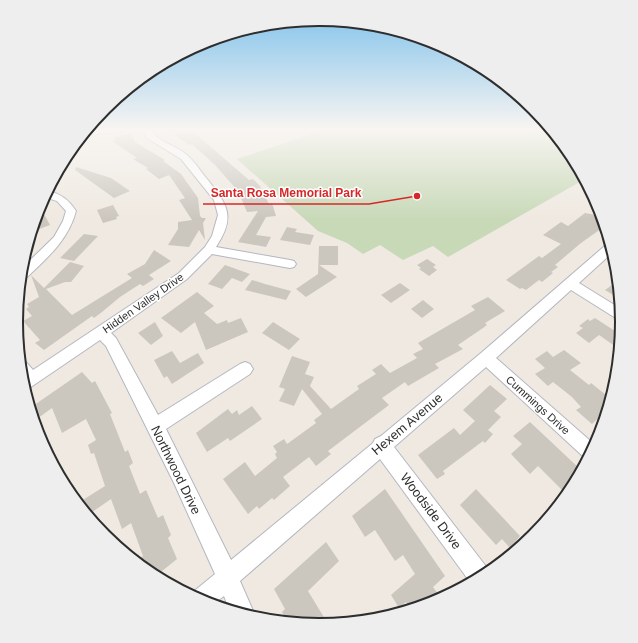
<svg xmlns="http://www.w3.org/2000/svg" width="638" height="643" viewBox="0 0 638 643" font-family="Helvetica,sans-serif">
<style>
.cemetery{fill:#c8d9b8}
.building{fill:#cbc7bf}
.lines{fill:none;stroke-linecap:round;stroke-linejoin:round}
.minor-casing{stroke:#b4b7c1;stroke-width:2}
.minor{fill:#fff;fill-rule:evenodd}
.labels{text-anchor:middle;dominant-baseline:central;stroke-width:3;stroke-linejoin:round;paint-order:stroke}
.street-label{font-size:11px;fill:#2e2e2e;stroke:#fff}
.near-street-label{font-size:13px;fill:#2e2e2e;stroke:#fff}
.rim{fill:none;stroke:#2e2e2e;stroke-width:2}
.leader{fill:none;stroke:#d62828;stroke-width:1.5}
.callout-dot{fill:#d62828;stroke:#fff;stroke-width:1.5}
.callout-label{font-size:12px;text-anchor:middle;font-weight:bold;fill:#d62828;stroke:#fff;stroke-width:3;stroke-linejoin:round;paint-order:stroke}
</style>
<rect width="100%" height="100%" fill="#efe9e1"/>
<!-- cemetery -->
<polygon class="cemetery" points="327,129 551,129 571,153 585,179 448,257 433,246 403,260 380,245 363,254 347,243 318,231 237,159"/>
<!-- building -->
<g class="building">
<polygon points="169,129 190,129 249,180 253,179 260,186 269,204 272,203 276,216 266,217 256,235 271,237 266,247 238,242 258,211 247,212 238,191 215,165 192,144 189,145 184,141 182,141"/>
<polygon points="132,133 135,142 165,160 163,161 181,174 198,198 200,216 202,218 206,218 203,223 205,240 199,230 189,247 168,245 178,229 178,222 192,220 179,200 185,198 169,175 159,179 146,169 148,168 133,159 137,158 112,141 115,140 114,137"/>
<polygon points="76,167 111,178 130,191 114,198 75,170"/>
<polygon points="113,205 119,216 116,217 117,219 103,223 97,210"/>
<polygon points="601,212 605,226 581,243 555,265 558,267 551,272 553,273 542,282 539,280 526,290 522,288 520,289 506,280 539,256 542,258 561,244 543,235 561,222 568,226 585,213 596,215"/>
<polygon points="44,214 50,225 31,232 36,217"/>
<polygon points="287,227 297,229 295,232 314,235 310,245 280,240"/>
<polygon points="84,234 98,236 74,261 60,258"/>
<polygon points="319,246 338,246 338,265 319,265 337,277 306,297 296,289 318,274"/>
<polygon points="154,250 171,261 149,275 154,279 143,286 140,284 120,297 102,312 94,318 92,316 44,350 35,343 40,340 23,321 32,316 26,309 29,307 27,304 39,297 31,275 44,288 70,262 84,266 71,282 65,282 46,289 72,315 132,278 127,274 145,264"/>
<polygon points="427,259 436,265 433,267 437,270 429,276 419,269 421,268 417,265"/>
<polygon points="225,265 250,274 242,282 232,278 222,289 208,284"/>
<polygon points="252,280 265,284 291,291 286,300 245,290"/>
<polygon points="618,281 620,299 605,290"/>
<polygon points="400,283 410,290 391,303 381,295"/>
<polygon points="197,292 214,306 204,313 217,324 227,320 228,323 241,318 248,332 206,350 195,322 181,333 161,318"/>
<polygon points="488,297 505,311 485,323 487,325 483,328 458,345 463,349 435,364 439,368 408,386 405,382 382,398 389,405 328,451 331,454 316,466 309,457 283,477 290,486 274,500 272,498 259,509 257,506 248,514 223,479 245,462 255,476 277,458 275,454 277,452 273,446 284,439 287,444 316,423 314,420 322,414 302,389 294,406 279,401 285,389 279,387 292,356 310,362 305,374 314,377 310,386 331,409 359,389 357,386 376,374 372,370 381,364 390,373 417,358 413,354 423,349 418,343 475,310 471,306"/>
<polygon points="423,300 434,309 422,318 411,309"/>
<polygon points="595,318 621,335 619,349 599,335 589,343 576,333 583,328 579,326 588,319 590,321"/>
<polygon points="155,322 163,336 151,345 138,333"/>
<polygon points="273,322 300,339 289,350 262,333"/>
<polygon points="564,350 581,363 570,370 589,385 591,383 611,399 607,410 592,424 576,410 581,407 572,397 553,382 548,386 535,374 545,368 535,359 547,351 553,357"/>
<polygon points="172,351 180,363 198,353 204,363 172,384 167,376 164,378 154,360"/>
<polygon points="82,372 92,383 95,381 112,413 110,414 125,452 128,450 133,463 129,466 140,494 146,490 158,518 163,515 171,535 168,538 177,559 162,571 166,582 150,573 136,562 143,556 131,523 122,529 111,499 88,515 78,503 105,486 94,453 91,454 88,445 96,440 86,419 62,433 52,408 34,421 30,408"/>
<polygon points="490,385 507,399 494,411 501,417 488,430 493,434 485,443 483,441 443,471 445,474 437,479 418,455 454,428 460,435 475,421 463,410"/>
<polygon points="252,406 262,419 230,441 228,438 207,452 196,433 228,409 232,414 237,410 239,415"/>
<polygon points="530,422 581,470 567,495 538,466 530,474 511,454 522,444 513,436"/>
<polygon points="385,489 445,576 433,587 441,598 435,602 410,609 406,602 399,608 391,595 415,574 403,555 395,561 375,530 365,537 352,516"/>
<polygon points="476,489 520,536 510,548 502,539 496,545 460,505"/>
<polygon points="326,542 339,561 308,591 328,624 319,624 287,621 282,612 285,609 274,589"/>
</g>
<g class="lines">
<!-- minor casing -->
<g class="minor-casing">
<g id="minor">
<polygon points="108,129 128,129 124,131 81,136 85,131"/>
<path d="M 143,129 L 151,129 C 157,142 176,145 187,155 C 195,162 201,172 207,179 C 228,205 236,217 216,247 L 290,260 L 294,261 L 296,264 L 294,267 L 290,268 L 212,254 L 187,279 L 111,333 L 116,338 L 158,415 L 240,364 L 245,362 L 250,364 L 253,369 L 250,374 L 166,429 L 231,560 L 373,443 L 375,439 L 381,436 L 481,353 L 607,244 L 610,243 L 613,252 L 579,283 L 621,309 L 622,322 L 571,290 L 496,358 L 595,445 L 587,460 L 486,367 L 394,447 L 488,569 L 489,572 L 487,574 L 470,582 L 380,459 L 240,581 L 254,613 L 252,616 L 229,609 L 224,596 L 213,604 L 192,595 L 193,592 L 215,574 L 174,483 L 106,346 L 100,340 L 25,391 L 22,380 L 20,359 L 25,361 L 33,370 L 179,273 L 205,247 L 212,236 L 218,215 L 214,200 L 181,159 L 147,138 Z"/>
<path d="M 47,191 C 60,193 69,200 76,211 C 68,241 46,259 24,280 L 20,281 L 21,269 L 54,237 L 63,221 L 66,211 L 57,201 L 44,197 Z"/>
</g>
</g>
<!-- minor -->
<use href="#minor" class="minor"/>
</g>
<!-- sky -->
<linearGradient id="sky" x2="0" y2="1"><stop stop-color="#7abfeb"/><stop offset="0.59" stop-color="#f8f5f2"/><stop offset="1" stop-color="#f8f5f2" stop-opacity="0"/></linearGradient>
<rect width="638" height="219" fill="url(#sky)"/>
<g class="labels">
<!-- street labels -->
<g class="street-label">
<text transform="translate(143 303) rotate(-35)">Hidden Valley Drive</text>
<text transform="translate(538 405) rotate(42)">Cummings Drive</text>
</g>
<!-- near-street labels -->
<g class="near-street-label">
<text transform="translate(407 424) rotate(-40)">Hexem Avenue</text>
<text transform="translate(176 470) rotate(64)">Northwood Drive</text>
<text transform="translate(431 511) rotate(53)">Woodside Drive</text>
</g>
</g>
<!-- crop -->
<path d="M0 0H638V643H0ZM23 322a296 296 0 1 1 592 0a296 296 0 1 1-592 0Z" fill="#eee" fill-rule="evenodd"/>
<path class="rim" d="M23 322a296 296 0 1 1 592 0a296 296 0 1 1-592 0Z"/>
<!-- callouts -->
<path class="leader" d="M417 196L369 204H203"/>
<circle class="callout-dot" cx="417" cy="196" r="4"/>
<g class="callout-label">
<text x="286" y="197">Santa Rosa Memorial Park</text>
</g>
</svg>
